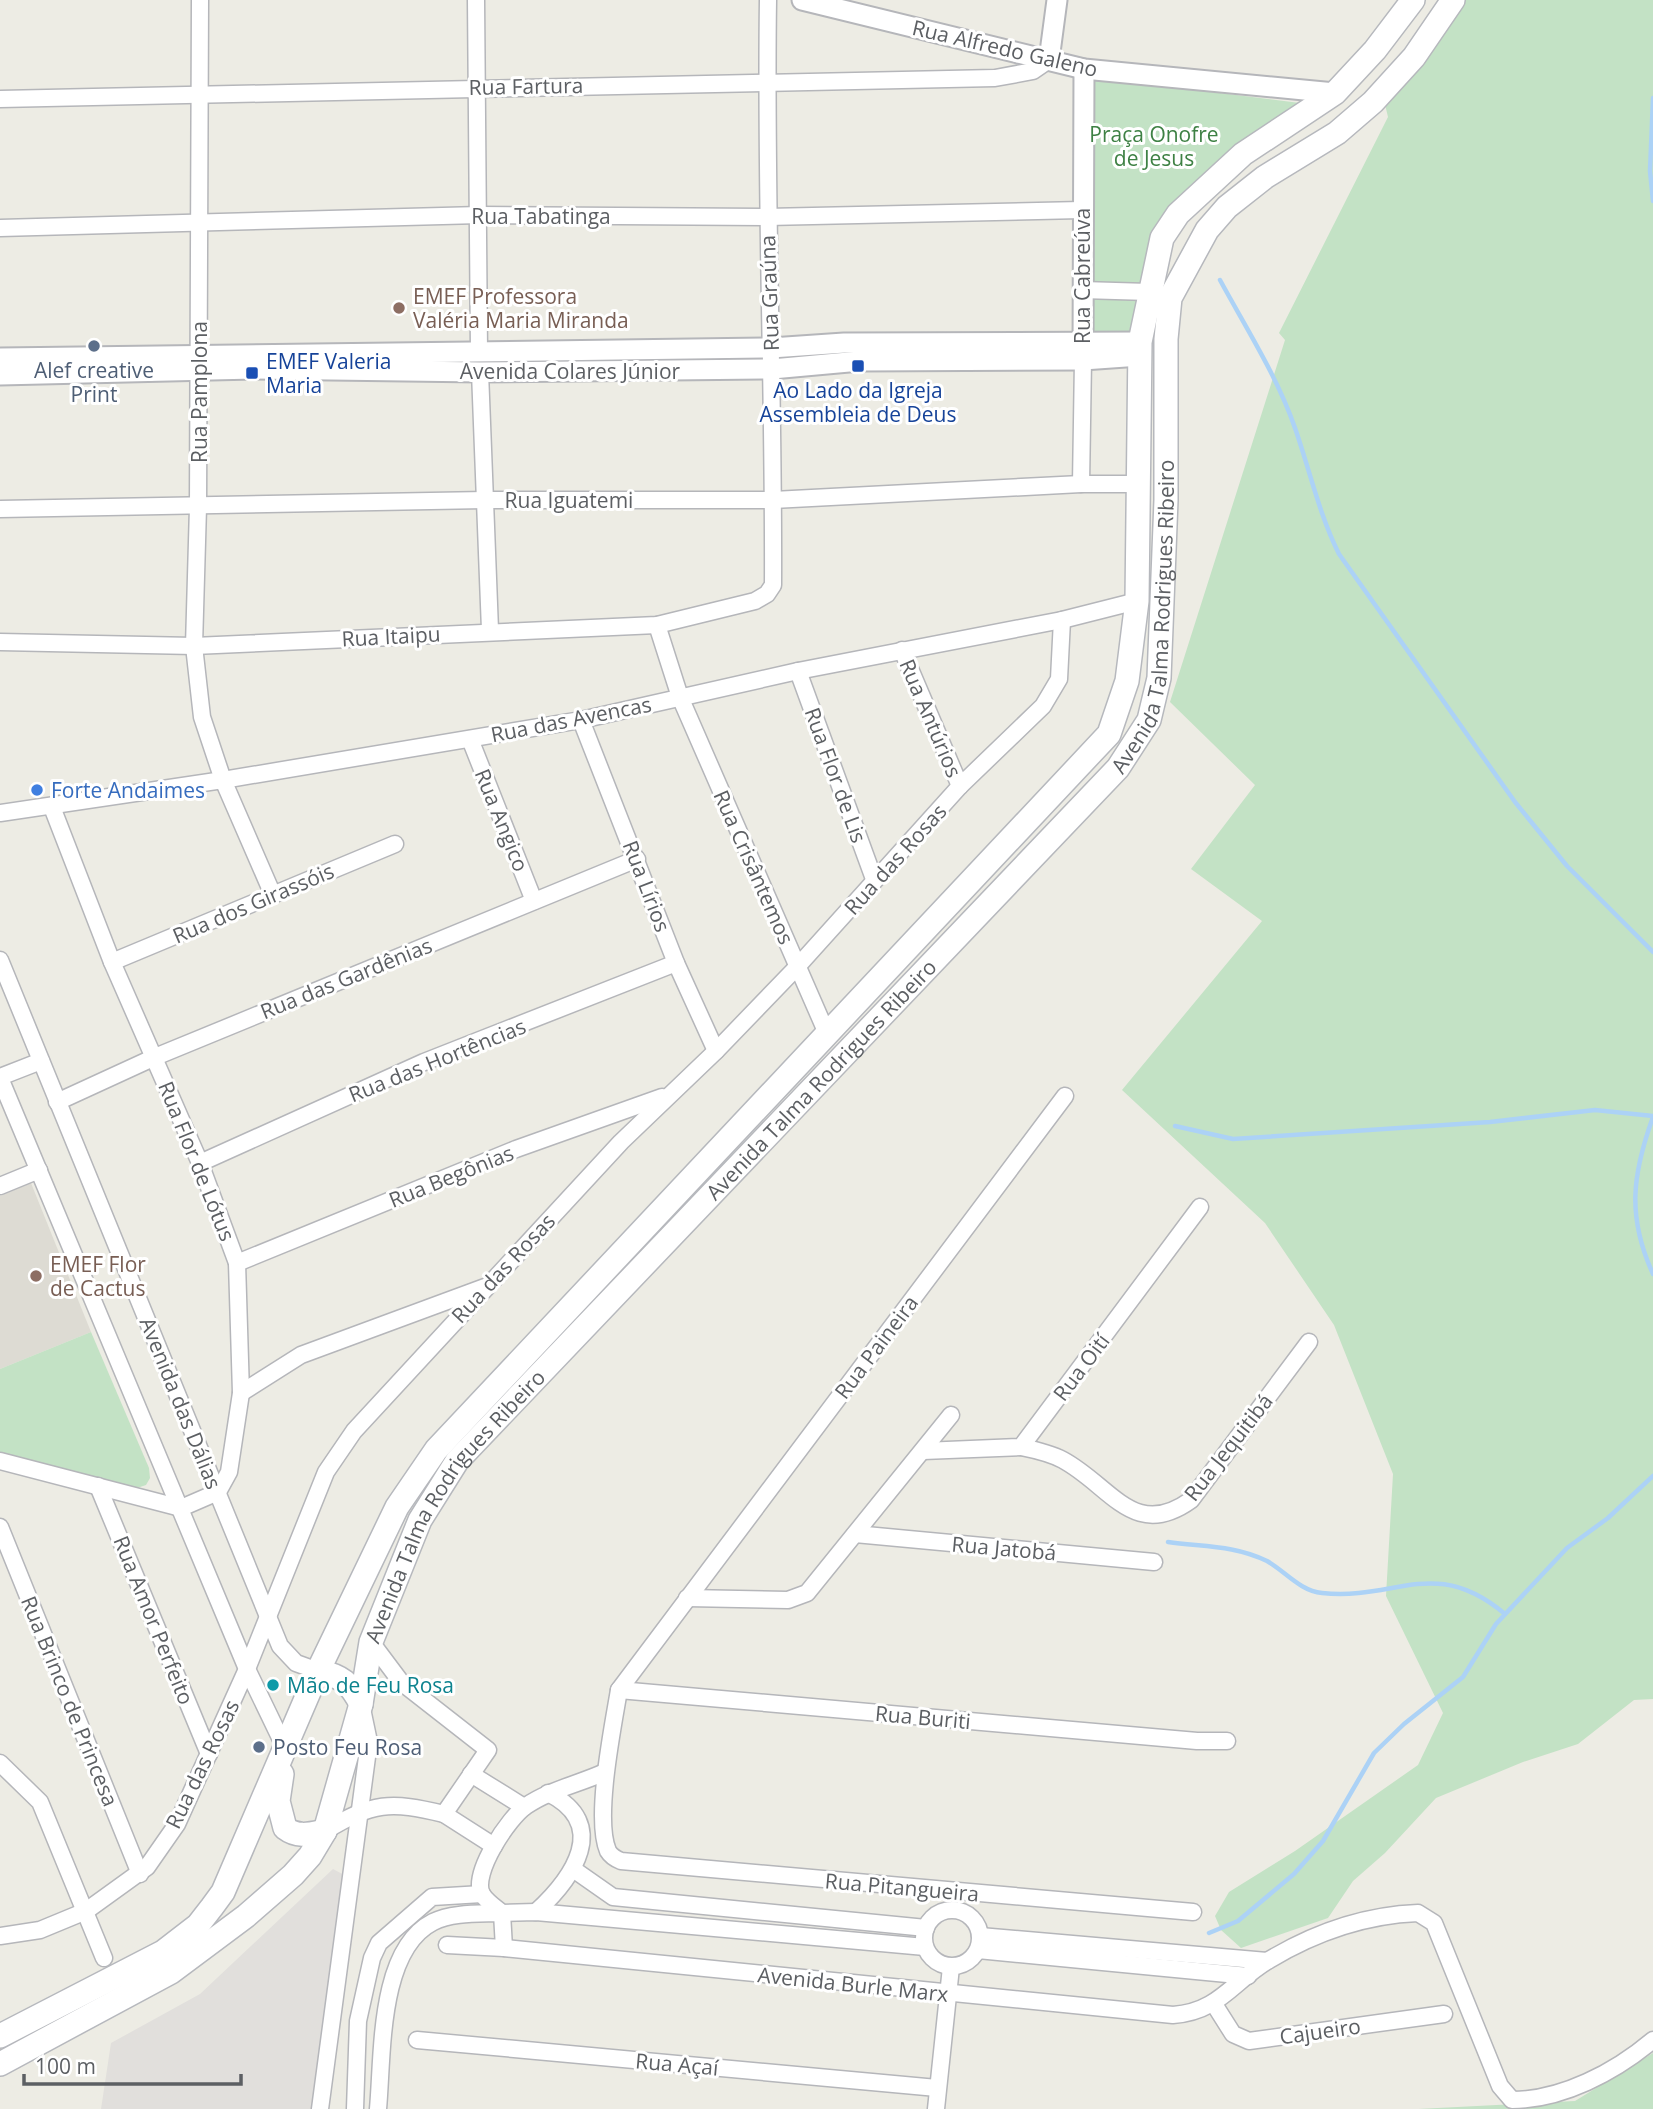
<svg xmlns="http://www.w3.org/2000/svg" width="1653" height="2109" viewBox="0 0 1653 2109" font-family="'Open Sans',sans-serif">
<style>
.industrial{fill:#e1dfdc}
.education{fill:#dddbd3}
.green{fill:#c3e2c5}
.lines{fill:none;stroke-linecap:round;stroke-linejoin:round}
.stream{stroke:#acd2f6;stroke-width:4.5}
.minor-casing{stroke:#b5b6ba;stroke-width:19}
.tertiary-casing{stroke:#b5b6ba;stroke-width:23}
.secondary-casing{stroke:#b6b8bd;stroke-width:26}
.minor{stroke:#fff;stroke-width:16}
.tertiary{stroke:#fff;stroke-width:19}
.secondary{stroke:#fff;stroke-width:23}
.education-dot{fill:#8d6e63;stroke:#fff;stroke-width:2.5}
.service-dot{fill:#5c6f8a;stroke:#fff;stroke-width:2.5}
.transit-dot{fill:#1a4fb4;stroke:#fff;stroke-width:2.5}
.shop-dot{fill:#3f7fe0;stroke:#fff;stroke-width:2.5}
.culture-dot{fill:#0f9aa8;stroke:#fff;stroke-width:2.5}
.labels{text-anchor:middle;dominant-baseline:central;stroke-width:6;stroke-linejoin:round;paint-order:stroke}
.street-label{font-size:21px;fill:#5c5f63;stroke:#fff}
.park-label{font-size:21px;fill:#3e8144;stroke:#fff}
.education-label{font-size:21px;fill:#785e54;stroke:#fff;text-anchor:start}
.transit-label{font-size:21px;fill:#164399;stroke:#fff;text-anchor:start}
.service-label{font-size:21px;fill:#4e5e75;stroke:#fff}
.shop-label{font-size:21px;fill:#366cbe;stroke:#fff;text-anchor:start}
.culture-label{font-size:21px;fill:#0d838f;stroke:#fff;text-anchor:start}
</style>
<rect width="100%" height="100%" fill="#edece4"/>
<!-- industrial -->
<polygon class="industrial" points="333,1869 346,1876 316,2109 101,2109 111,2043 200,1994"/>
<!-- education -->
<polygon class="education" points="31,1183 91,1332 0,1369 0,1196"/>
<!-- green -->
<g class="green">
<polygon points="1463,0 1653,0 1653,1699 1634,1700 1578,1744 1523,1762 1436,1798 1385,1853 1353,1881 1328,1918 1241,1948 1221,1930 1215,1916 1229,1892 1295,1851 1418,1765 1443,1713 1386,1596 1393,1474 1334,1325 1265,1223 1122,1090 1262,921 1191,869 1255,785 1170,702 1285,340 1279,333 1388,117 1383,96"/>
<polygon points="1093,77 1308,104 1178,210 1139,340 1092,339"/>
<polygon points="91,1332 149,1468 150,1478 146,1485 137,1488 0,1454 0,1369"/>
<polygon points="1653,2053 1653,2109 1418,2109 1575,2101"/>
</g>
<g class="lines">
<!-- stream -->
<g class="stream">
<polyline points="1653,98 1650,171 1653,201"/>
<path d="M 1220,280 C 1246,328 1277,376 1295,428 C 1310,471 1319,514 1339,554 L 1515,802 L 1567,866 L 1653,952"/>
<path d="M 1653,1117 C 1632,1175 1627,1217 1653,1274"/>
<polyline points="1175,1126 1233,1139 1490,1122 1595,1110 1653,1116"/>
<path d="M 1168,1542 C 1203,1547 1234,1545 1267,1561 C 1285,1571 1300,1591 1322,1593 C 1397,1601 1434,1555 1505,1614"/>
<polyline points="1209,1933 1238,1921 1294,1874 1323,1841 1374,1753 1404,1724 1463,1677 1496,1624 1567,1548 1608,1518 1653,1476"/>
</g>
<!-- minor casing -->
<g class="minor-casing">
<g id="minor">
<polyline points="200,0 198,507 194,646 202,717 223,780 273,895"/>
<polyline points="476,0 479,352"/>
<polyline points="0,99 995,78 1033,71 1049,60"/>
<polyline points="0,228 480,215 767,217 1081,210"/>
<polyline points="1082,290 1149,292"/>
<polyline points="480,372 490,630"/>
<polyline points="1081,484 1083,360"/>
<polyline points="0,509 485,500 773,500 1081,484 1139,484"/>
<polyline points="657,625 680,697 828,1036"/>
<path d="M 0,642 L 194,646 L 657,625 L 755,601 L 767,594 L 773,585 C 774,390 765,195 768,0"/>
<polyline points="902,650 960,786"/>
<polyline points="798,671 874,879"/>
<polyline points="581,720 676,963 716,1051"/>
<polyline points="470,739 534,901"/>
<polyline points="52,807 112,962 200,1163 237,1263 241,1393 229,1472 218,1492 181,1508"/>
<polyline points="0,813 223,780 581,720 798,671 1062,620 1137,601"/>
<polyline points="0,960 280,1646 296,1663 318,1671"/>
<polyline points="112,962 395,844"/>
<polyline points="0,1077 41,1061"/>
<polyline points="0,1078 247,1669 286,1750"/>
<path d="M 1065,1096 L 619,1690 C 613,1726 594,1819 608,1851 C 611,1856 616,1859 621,1861 L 1193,1912"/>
<polyline points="57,1102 155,1057 637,859"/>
<polyline points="200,1163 424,1062 676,963"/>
<polyline points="0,1186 39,1170"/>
<polyline points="237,1263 516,1149 662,1097"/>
<polyline points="241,1393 301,1355 485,1287"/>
<path d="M 1021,1447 C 1036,1450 1050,1453 1063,1460 C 1111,1486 1134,1541 1191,1500 L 1309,1342"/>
<polyline points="923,1451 1021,1447 1200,1207"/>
<polyline points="0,1461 181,1508"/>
<polyline points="98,1486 209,1754"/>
<polyline points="0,1527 140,1874"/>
<polyline points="855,1534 1154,1562"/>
<polyline points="687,1598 788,1600 807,1593 951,1415"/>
<polyline points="619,1690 1197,1741 1227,1741"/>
<polyline points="0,1763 40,1802 104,1958"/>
<path d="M 605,1772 C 579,1784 549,1790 526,1806 C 509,1817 471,1874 482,1894 C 486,1901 496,1908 502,1913 L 536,1912 L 925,1947"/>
<polyline points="471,1774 524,1807"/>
<polyline points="444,1814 494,1846"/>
<path d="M 325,1831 C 373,1802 390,1801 444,1814 L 488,1750 L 401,1682 L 371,1642"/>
<polyline points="573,1869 613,1897 926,1928"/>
<circle cx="952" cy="1938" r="28"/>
<path d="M 536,1912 C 573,1878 611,1824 548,1793"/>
<polyline points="0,1936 40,1930 86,1911 147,1867 177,1824 247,1669 326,1472 354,1431 621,1142 716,1051 797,967 960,786 1043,706 1059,679 1062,620"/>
<polyline points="980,1936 1267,1961"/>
<path d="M 447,1945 L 504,1948 L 1173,2015 C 1219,2012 1233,1981 1269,1960 C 1314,1933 1366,1915 1418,1913 L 1434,1923 L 1500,2086 L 1512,2100 C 1562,2100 1615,2072 1653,2040"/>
<polyline points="978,1950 1248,1976"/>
<polyline points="1214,2004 1233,2034 1249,2041 1444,2014"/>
<polyline points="417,2040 937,2088"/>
<polyline points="320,2109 369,1742 361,1704"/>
<polyline points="355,2109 358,2021 372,1958 379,1943 432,1897 482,1894"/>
<path d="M 378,2109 C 383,2055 378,1950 433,1922 C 452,1912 481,1914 502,1913 L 504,1948"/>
<polyline points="936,2109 951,1967"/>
</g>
</g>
<!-- tertiary casing -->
<g class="tertiary-casing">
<g id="tertiary">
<polyline points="802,0 1084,69 1335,93"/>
<polyline points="1049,60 1057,0"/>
<polyline points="1083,355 1084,69"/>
<polyline points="0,358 771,348 844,343 1140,342"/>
<polyline points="0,375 254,369 480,372 772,369 860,361 1083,360 1140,356"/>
</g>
</g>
<!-- secondary casing -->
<g class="secondary-casing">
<g id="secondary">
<path d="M 318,1671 C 342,1676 350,1683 361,1704"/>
<path d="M 282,1774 L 278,1801 L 285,1828 C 298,1838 310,1834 325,1831"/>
<polyline points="0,2036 163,1952 198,1925 212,1907 223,1892 318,1671 397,1507 436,1450 1109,734 1127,681 1137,601 1140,342 1162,238 1178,214 1243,154 1335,93 1375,50 1413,0"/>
<path id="s1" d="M 0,2064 L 171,1972 L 246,1916 L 293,1875 L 310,1856 L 325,1831 L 361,1704 L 371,1642 L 420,1520 L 457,1461 L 1118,768 L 1149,720 L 1159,678 L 1166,500 L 1166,339 L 1170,298 L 1207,230 L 1227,207 L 1265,177 L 1337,133 L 1373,102 L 1414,57 L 1453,0"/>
</g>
</g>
<!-- minor -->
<use href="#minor" class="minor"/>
<!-- tertiary -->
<use href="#tertiary" class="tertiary"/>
<!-- secondary -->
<use href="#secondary" class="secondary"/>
</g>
<!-- markers -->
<g class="education-dot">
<circle cx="399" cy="308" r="7"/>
<circle cx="36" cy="1276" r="7"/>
</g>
<g class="service-dot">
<circle cx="94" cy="346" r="7"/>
<circle cx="259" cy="1747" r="7"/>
</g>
<g class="transit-dot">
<rect x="851" y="359" width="14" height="14" rx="3.5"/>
<rect x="245" y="366" width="14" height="14" rx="3.5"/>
</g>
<circle class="shop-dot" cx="37" cy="790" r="7"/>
<circle class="culture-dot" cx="273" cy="1685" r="7"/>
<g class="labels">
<!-- street labels -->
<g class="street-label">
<text transform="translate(1005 48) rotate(13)">Rua Alfredo Galeno</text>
<text transform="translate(526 86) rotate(-1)">Rua Fartura</text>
<text x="541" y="216">Rua Tabatinga</text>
<text transform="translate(1082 276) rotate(-90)">Rua Cabreúva</text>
<text transform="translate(769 293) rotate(-92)">Rua Graúna</text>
<text x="570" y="371">Avenida Colares Júnior</text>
<text transform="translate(199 392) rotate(-90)">Rua Pamplona</text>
<text x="569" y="500">Rua Iguatemi</text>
<text stroke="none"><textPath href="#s1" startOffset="1916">Avenida Talma Rodrigues Ribeiro</textPath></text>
<text transform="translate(391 636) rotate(-3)">Rua Itaipu</text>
<text transform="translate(931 718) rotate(67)">Rua Antúrios</text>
<text transform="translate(571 719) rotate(-11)">Rua das Avencas</text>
<text transform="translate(836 775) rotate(70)">Rua Flor de Lis</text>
<text transform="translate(502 820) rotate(68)">Rua Angico</text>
<text transform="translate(895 859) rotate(-48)">Rua das Rosas</text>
<text transform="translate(754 867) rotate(66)">Rua Crisântemos</text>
<text transform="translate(647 886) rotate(69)">Rua Lírios</text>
<text transform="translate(253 903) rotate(-23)">Rua dos Girassóis</text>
<text transform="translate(346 978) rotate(-22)">Rua das Gardênias</text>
<text transform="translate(437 1060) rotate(-22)">Rua das Hortências</text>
<text stroke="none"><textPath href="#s1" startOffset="1328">Avenida Talma Rodrigues Ribeiro</textPath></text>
<text transform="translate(197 1161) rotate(68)">Rua Flor de Lótus</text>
<text transform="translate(451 1176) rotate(-22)">Rua Begônias</text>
<text transform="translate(503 1268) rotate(-47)">Rua das Rosas</text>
<text transform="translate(876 1347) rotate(-53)">Rua Paineira</text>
<text transform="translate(1081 1367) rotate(-53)">Rua Oití</text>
<text transform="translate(181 1403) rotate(68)">Avenida das Dálias</text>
<text transform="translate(1228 1447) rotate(-52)">Rua Jequitibá</text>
<text stroke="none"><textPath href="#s1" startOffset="761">Avenida Talma Rodrigues Ribeiro</textPath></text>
<text transform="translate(1004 1548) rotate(5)">Rua Jatobá</text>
<text transform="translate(154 1620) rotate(68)">Rua Amor Perfeito</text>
<text transform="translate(70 1701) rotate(68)">Rua Brinco de Princesa</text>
<text transform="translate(923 1717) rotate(5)">Rua Buriti</text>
<text transform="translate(202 1764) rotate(-64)">Rua das Rosas</text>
<text transform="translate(902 1887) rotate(5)">Rua Pitangueira</text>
<text transform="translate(853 1984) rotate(6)">Avenida Burle Marx</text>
<text transform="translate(1320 2031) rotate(-8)">Cajueiro</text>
<text transform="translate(677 2064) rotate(5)">Rua Açaí</text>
</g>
<!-- park labels -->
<g class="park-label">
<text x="1154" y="134">Praça Onofre<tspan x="1154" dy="24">de Jesus</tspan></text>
</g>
<!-- education labels -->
<g class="education-label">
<text x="413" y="296">EMEF Professora<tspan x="413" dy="24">Valéria Maria Miranda</tspan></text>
<text x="50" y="1264">EMEF Flor<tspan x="50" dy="24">de Cactus</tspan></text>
</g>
<!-- transit labels -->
<g class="transit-label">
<text x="266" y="361">EMEF Valeria<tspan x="266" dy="24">Maria</tspan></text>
<text x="858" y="390" text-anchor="middle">Ao Lado da Igreja<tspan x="858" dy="24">Assembleia de Deus</tspan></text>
</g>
<!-- service labels -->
<g class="service-label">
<text x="94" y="370">Alef creative<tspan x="94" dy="24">Print</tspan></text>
<text x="273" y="1747" text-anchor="start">Posto Feu Rosa</text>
</g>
<!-- shop labels -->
<g class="shop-label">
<text x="51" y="790">Forte Andaimes</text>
</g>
<!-- culture labels -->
<g class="culture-label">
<text x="287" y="1685">Mão de Feu Rosa</text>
</g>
</g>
<!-- scale -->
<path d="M24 2074v10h217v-10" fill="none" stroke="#5c5f63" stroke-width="3.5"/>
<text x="35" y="2074" font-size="21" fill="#5c5f63" stroke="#ffffff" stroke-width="5" paint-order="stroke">100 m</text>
</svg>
